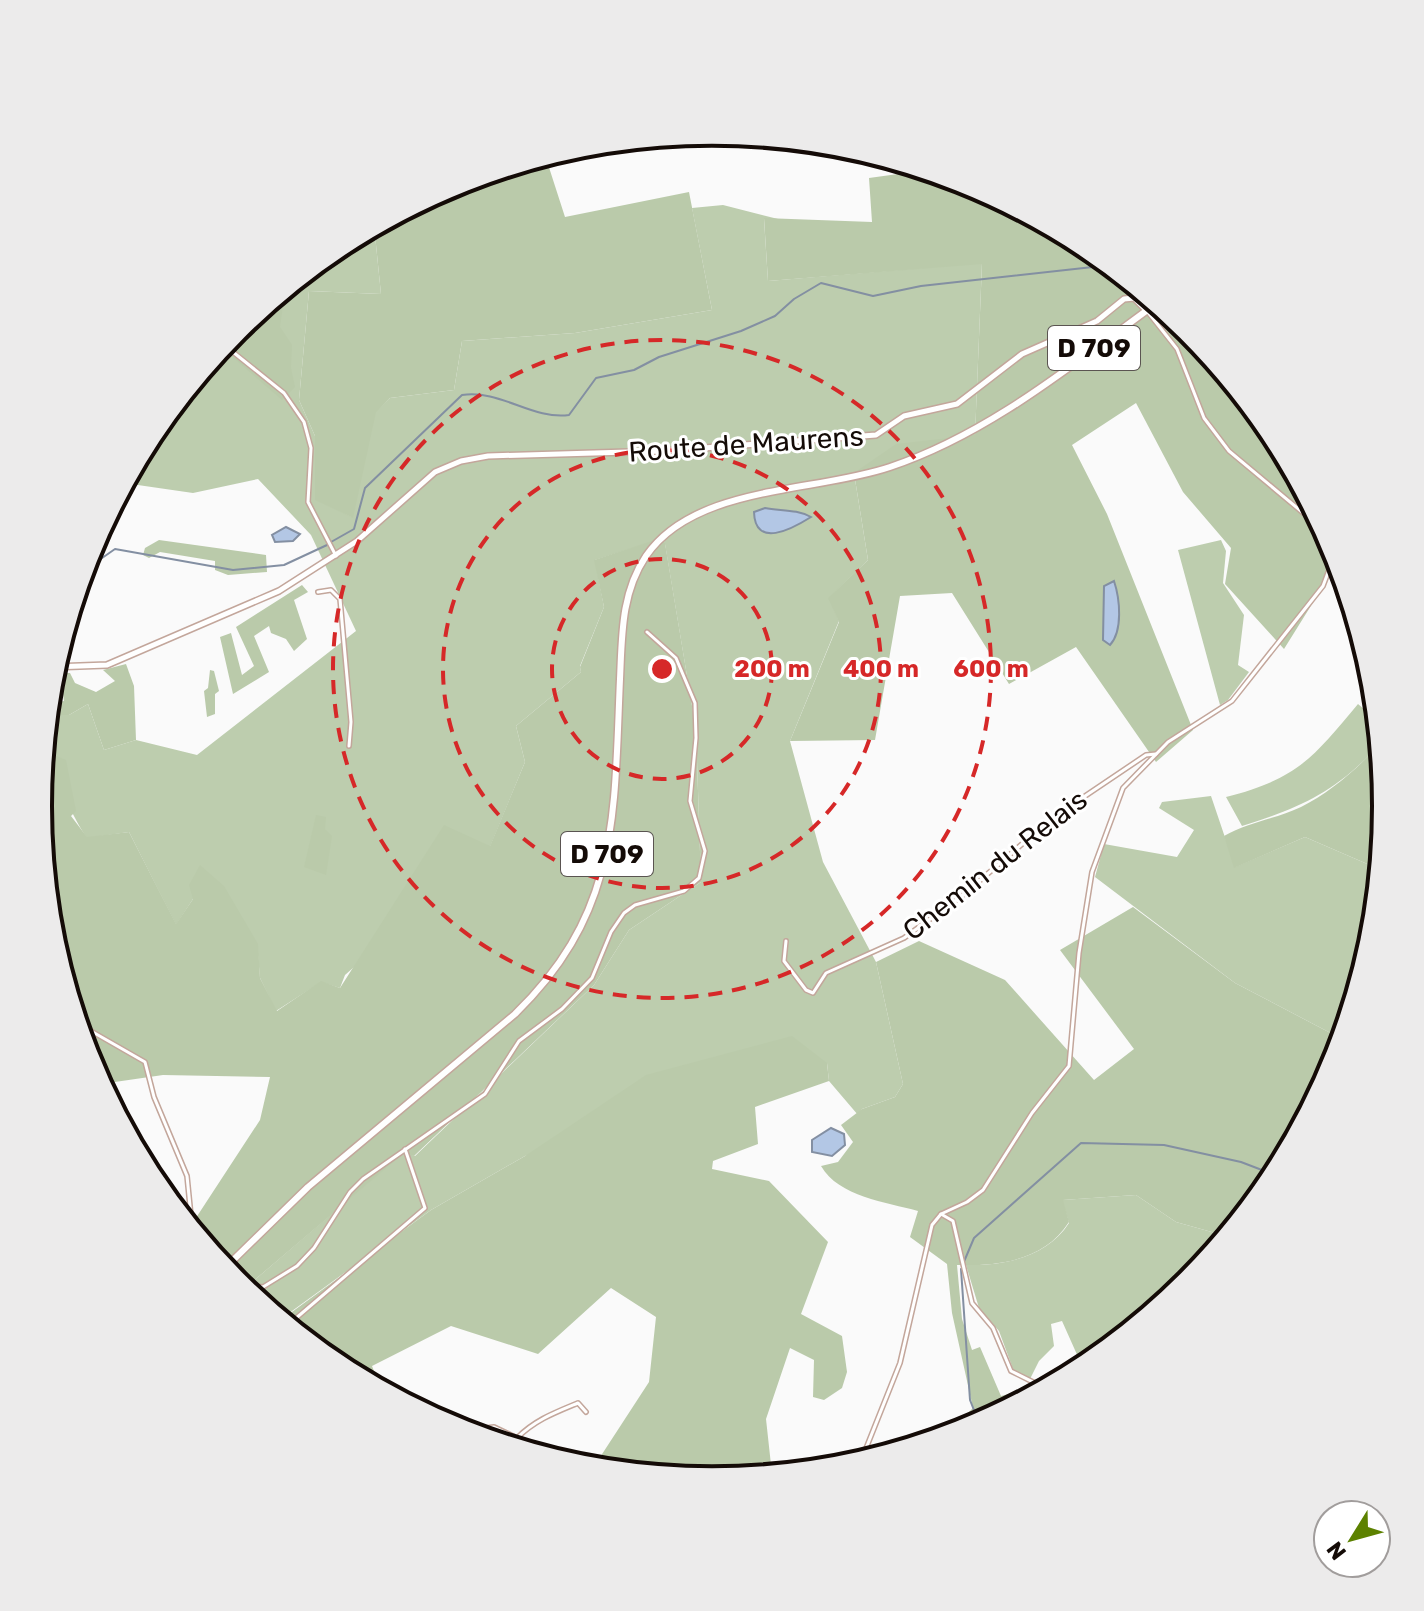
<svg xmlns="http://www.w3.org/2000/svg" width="1424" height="1611" viewBox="0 0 1424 1611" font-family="Rubik,sans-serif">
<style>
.green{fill:#bdcdae}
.forest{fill:#bacaaa}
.water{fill:#b3c7e5;stroke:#838fa2;stroke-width:2}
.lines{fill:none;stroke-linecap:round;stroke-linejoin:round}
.stream{stroke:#838fa2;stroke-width:2}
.street-casing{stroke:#c3a69b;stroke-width:6}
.secondary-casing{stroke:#c3a69b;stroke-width:8}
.primary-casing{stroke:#c3a69b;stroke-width:9}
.street{stroke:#fff;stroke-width:3}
.secondary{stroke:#fff;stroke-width:5}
.primary{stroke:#fff;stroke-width:6}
.ring{fill:none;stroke:#d62828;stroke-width:4;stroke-dasharray:14 10}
.labels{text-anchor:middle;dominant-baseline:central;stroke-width:6;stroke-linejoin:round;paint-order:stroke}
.shield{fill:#fff;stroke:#5a5451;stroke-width:2}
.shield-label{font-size:26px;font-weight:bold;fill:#140b07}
.street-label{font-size:28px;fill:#140b07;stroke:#fff}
.rim{fill:none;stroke:#140b07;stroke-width:4}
.centre{fill:#d62828;stroke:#fff;stroke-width:4}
.ring-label{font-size:24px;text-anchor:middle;font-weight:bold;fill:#d62828;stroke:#fff;stroke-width:6;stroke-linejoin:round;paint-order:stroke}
</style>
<rect width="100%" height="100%" fill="#fafafa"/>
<!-- green -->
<g class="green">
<path d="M 723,205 L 778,219 L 764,219 L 768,281 L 982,263 L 975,436 L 854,473 L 868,560 L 829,598 L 839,621 L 790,741 L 823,862 L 876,962 L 903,1084 L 895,1097 L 862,1109 L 858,1115 L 829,1081 L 827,1063 L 525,1156 L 431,1210 L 281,1319 L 244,1289 L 404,1152 L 415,1156 L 594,985 L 629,930 L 701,882 L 696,730 L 664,538 L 595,560 L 604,607 L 580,666 L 581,672 L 516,726 L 525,762 L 490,847 L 345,975 L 340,988 L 321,982 L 276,1011 L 260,978 L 257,944 L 193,899 L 176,925 L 129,832 L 87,838 C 67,809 43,750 47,715 L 69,715 L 88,704 L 104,750 L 136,740 L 197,755 L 356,631 L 311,535 L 258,479 L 193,493 L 124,483 C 180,378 268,282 374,225 L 381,294 L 309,291 L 299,400 L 315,436 L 315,499 L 352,517 L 375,412 L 390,398 L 454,390 L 462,341 L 575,333 L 712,310 L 692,208 Z"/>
<polygon points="1298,479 1335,548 1337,564 1301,504"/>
<polygon points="96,534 90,579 79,582"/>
<polygon points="1221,540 1226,551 1223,583 1244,615 1238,665 1249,672 1228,700 1220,705 1178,550"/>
<path d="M 1358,704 L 1378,721 L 1380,744 C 1336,792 1302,807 1242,826 L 1226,797 C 1297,779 1313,758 1358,704 Z"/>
<polygon points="1211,796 1235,867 1305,837 1372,866 1379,876 1373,937 1342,1039 1235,983 1095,877 1104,844 1177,857 1194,830 1159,808 1162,802"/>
<path d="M 1136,1195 L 1176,1222 L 1226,1236 L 1188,1282 L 1086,1366 L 1083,1368 L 1062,1321 L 1051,1324 L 1054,1346 L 1039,1361 L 1030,1379 L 1013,1369 L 999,1331 L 979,1308 L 966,1265 C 1005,1266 1047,1257 1069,1223 L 1062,1200 Z"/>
</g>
<!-- forest -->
<g class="forest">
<polygon points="545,155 565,217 689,192 712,310 575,333 462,341 454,390 390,398 376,412 353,518 315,500 315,436 299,400 309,291 381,294 374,225 454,183"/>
<polygon points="927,170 970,183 1087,245 1189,329 1273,431 1298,479 1301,504 1337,564 1284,649 1225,584 1231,548 1183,492 1136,403 1072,445 1107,514 1193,730 1156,762 1076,647 1009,684 952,593 900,596 875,740 790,741 839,622 828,598 868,560 854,473 896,444 975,435 982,264 768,281 764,218 872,222 869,178"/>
<polygon points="279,293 284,298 280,327 292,345 291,368 295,387 282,400 221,347 236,329"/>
<path d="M 664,537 L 696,730 L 701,882 L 629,930 L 594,985 L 414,1156 L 404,1153 L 244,1289 L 190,1227 L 260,1120 L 270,1077 L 163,1075 L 101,1084 C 61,1009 39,891 38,806 C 38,780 43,752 46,727 L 52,754 L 66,760 L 76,811 L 71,816 L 87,837 L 129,832 L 176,924 L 193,899 L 189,885 L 200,865 L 224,886 L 258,944 L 260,978 L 277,1011 L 321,981 L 340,988 L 444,825 L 490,846 L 525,762 L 516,726 L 581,672 L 580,667 L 604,607 L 594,560 Z"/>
<polygon points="159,540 266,555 267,572 228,575 215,570 215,561 160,552 149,558 143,555 145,548"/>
<polygon points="302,585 308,592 294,600 307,639 294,651 286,639 271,633 269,626 254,636 269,672 233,694 220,637 231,633 242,675 254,666 236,627"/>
<polygon points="126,664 134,686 136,740 104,750 88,704 69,715 47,715 48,704 64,701 60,673 70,673 75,683 96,692 115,681 103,670"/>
<polygon points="210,670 214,671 219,691 215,694 215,714 207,717 204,691 208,688"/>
<path d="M 1380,744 L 1386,806 L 1379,876 L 1372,866 L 1305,837 L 1234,868 L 1224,836 C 1248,822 1276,819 1301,807 C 1331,792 1358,768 1380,744 Z"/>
<polygon points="316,815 326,817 325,829 332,836 326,875 304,867"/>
<path d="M 1133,907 L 1235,983 L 1342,1039 C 1320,1111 1274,1178 1226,1236 L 1176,1222 L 1136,1195 L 1063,1200 L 1069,1222 C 1044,1261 999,1266 957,1265 L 962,1319 L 972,1350 L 980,1347 L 1001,1396 L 1028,1389 L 1036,1393 L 970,1428 L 946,1434 L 973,1408 L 952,1313 L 947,1264 L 910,1237 L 918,1211 C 886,1202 839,1197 821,1166 L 838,1162 L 853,1142 L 841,1125 L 862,1109 L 895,1097 L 903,1084 L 876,962 L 919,941 L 1005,980 L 1094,1080 L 1134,1049 L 1060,950 Z"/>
<polygon points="792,1036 827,1063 829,1081 755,1107 758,1144 713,1161 712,1169 769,1181 828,1242 801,1314 842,1336 847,1372 842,1388 824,1400 813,1397 814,1360 790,1348 766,1419 772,1474 712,1479 593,1468 649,1382 656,1317 611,1288 538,1354 451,1326 372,1366 381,1389 337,1366 281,1320 431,1210 525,1156 646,1075"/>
</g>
<!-- water -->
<g class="water">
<path d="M 765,508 C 780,511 797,509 811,517 C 792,529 755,549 754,512 Z"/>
<polygon points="286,527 300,534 293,541 275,542 272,535"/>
<path d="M 1114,581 C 1120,599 1123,631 1110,645 L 1103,640 L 1104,586 Z"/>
<polygon points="831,1128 844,1134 845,1145 832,1156 812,1152 812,1140"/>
</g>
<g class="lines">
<!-- stream -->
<g class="stream">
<path d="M 331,542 L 354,529 L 365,488 L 462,395 C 500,389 532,420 569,415 L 596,378 L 634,370 L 659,357 L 741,331 L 775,316 L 794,299 L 821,283 L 873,296 L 921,286 L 1111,265"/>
<polyline points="82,572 115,549 233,570 284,565 327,545"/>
<polyline points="963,1264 974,1238 1081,1143 1164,1145 1241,1162 1275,1175"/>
<polyline points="961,1269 970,1400 979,1423"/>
</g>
<!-- street casing -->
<g class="street-casing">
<g id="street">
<polyline points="223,344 284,393 304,422 311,448 308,502 336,556"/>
<polyline points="1332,562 1344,578"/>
<polyline points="318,592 331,590 340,599 351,722 349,746"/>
<polyline points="786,941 784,961 806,990 813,993 826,973 904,938 962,896 1051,819 1146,755 1156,754"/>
<polyline points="77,1023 145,1062 154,1097 187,1176 192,1226 212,1251 254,1286 252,1296"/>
<polyline points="941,1214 953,1221 972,1303 993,1328 1011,1371 1045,1388"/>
<polyline points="254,1286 263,1287 297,1266 314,1248 350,1192 363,1179 485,1094 519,1041 562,1009 592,978 611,932 624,913 635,905 684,891 699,878 705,851 690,801 696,738 695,703 676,658 647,632"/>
<polyline points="260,1288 280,1319"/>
<polyline points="288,1325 425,1208 405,1149"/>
<path d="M 462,1431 L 494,1427 L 517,1438 C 535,1420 554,1413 578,1403 L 586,1412"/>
<polyline points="861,1461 900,1363 932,1225 941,1214 967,1202 983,1190 1032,1113 1069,1066 1079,953 1092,872 1123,788 1168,742 1232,701 1323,586 1332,562 1320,527 1229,451 1204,418 1177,349 1147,311"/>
</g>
</g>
<!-- secondary casing -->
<g class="secondary-casing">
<polyline id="secondary" points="53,667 107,665 279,591 357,541 435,472 461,461 488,456 663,451 876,435 904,416 957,404 1022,354 1097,321 1124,299 1134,298 1147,311"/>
</g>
<!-- primary casing -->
<g class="primary-casing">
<path id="primary" d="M 224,1269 L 308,1187 L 515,1014 C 620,912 614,814 620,679 C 622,636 621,593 646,556 C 695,485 813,493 890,467 C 989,434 1073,364 1157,303"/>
</g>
<!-- street -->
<use href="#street" class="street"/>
<!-- secondary -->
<use href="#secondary" class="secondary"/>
<!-- primary -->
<use href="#primary" class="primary"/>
</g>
<!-- distance rings -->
<g class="ring">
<circle cx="662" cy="669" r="110"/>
<circle cx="662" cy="669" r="219"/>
<circle cx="662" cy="669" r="329"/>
</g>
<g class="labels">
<!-- shield labels -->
<g class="shield">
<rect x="1048" y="326" width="92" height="44" rx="6"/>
<rect x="561" y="832" width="92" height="44" rx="6"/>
</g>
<g class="shield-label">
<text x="1094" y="348">D 709</text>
<text x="607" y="854">D 709</text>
</g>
<!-- street labels -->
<g class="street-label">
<text transform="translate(746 444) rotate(-4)">Route de Maurens</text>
<text transform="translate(995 865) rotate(-38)">Chemin du Relais</text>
</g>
</g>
<!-- crop -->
<path d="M0 0H1424V1611H0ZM52 806a660 660 0 1 1 1320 0a660 660 0 1 1-1320 0Z" fill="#ecebeb" fill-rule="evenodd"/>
<path class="rim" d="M52 806a660 660 0 1 1 1320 0a660 660 0 1 1-1320 0Z"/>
<circle cx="662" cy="669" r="12" class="centre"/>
<g class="ring-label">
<text x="772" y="677">200 m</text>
<text x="881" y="677">400 m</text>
<text x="991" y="677">600 m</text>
</g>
<!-- north arrow -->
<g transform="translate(1352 1539) rotate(233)"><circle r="38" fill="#ffffff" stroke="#a19d9c" stroke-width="2"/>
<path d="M0-6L14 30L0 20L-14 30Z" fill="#5c8100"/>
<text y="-12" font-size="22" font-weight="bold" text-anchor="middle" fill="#140b07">N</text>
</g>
</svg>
